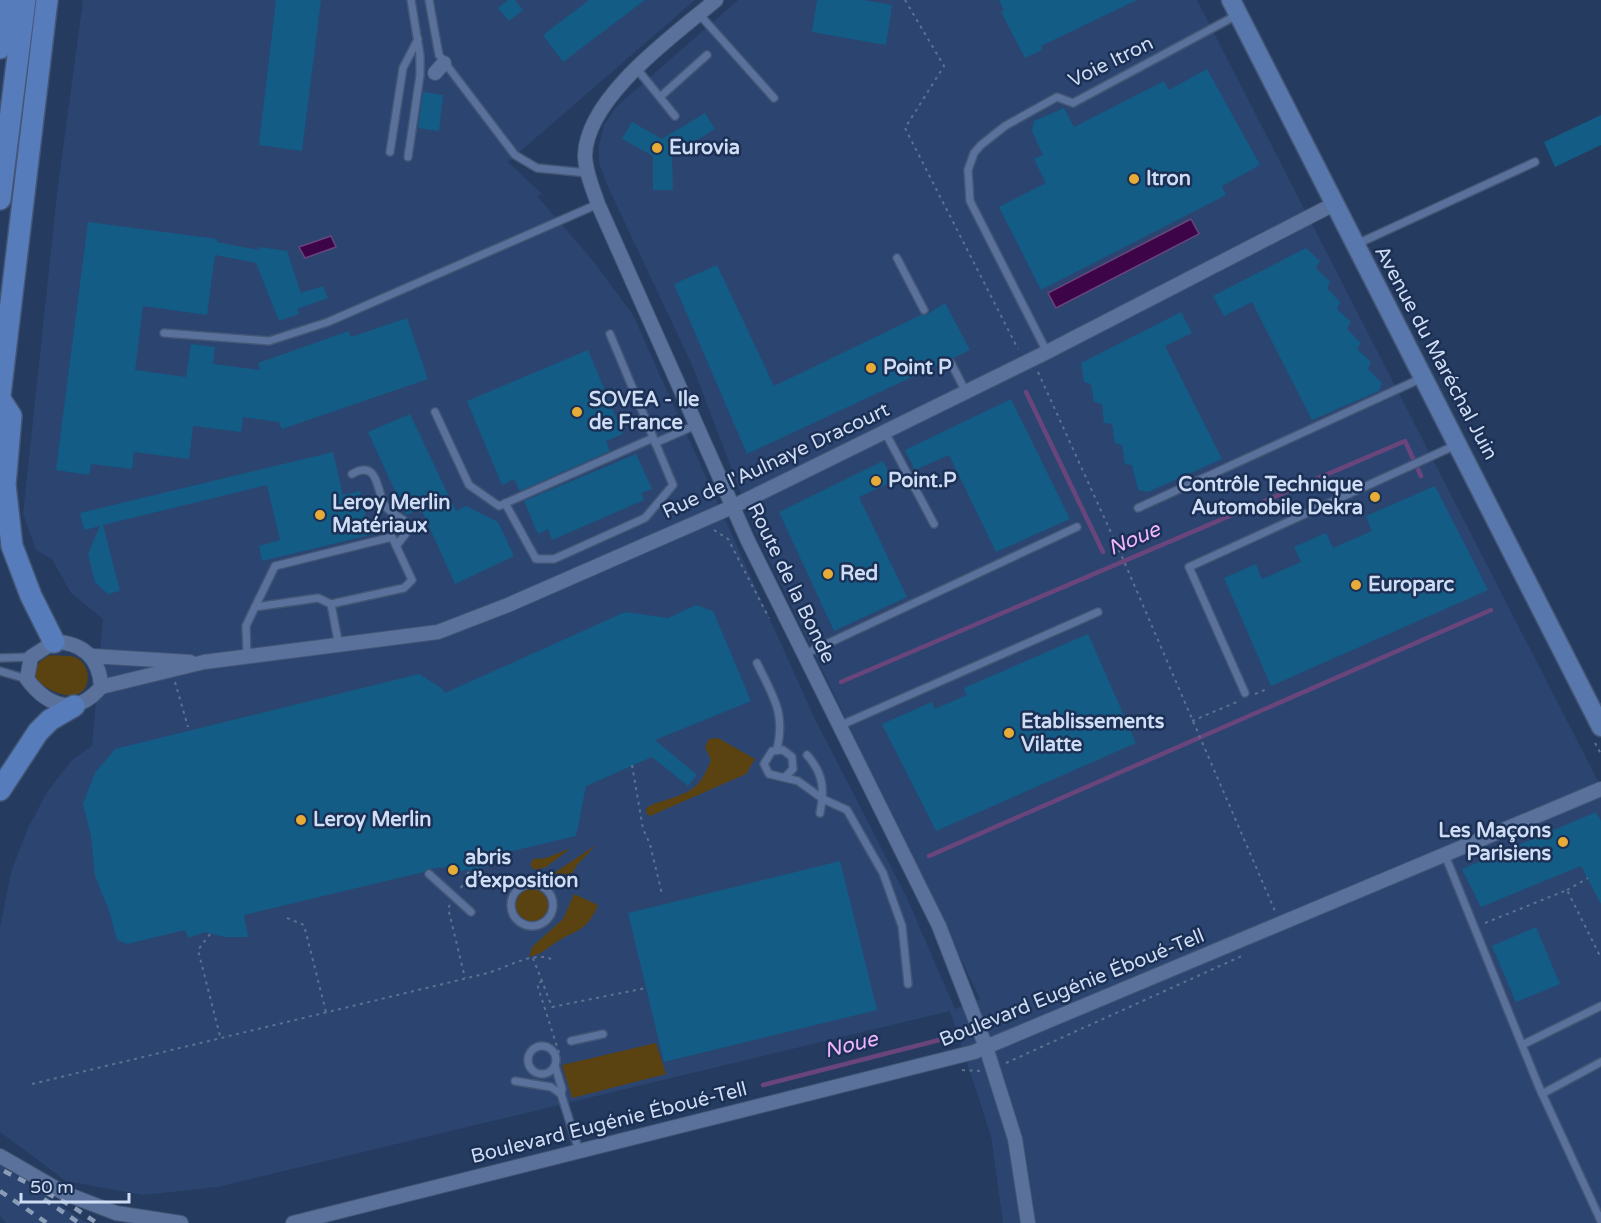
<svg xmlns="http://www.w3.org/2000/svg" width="1601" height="1223" viewBox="0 0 1601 1223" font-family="'Varela Round',sans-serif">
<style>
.built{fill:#2b4570}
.green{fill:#5b4211}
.water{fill:#3d0448;stroke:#69457c;stroke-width:1.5}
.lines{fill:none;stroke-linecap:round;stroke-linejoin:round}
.stream{stroke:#69457c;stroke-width:4.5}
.building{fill:#125c86}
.lane-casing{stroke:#435675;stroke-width:10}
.street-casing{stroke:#435675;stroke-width:16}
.secondary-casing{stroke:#435675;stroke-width:21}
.primary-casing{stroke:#435675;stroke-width:24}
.path{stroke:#5e7191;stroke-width:2;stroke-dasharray:3 4.5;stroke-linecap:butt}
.lane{stroke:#5a729b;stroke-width:7}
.street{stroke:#5a729b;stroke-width:14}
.secondary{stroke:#5877ac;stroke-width:18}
.primary{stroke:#567cbc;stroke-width:21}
.rail{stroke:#8b9cb8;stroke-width:4.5;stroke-dasharray:8 8;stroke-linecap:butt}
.poi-dot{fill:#e7ac37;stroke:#1b3054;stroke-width:2}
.labels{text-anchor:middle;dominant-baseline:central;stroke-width:5;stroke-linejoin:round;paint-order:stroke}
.street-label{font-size:20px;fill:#cfddf4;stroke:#1b3054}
.poi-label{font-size:20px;font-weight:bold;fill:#cfddf4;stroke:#1b3054;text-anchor:start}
.water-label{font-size:21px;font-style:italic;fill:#f0b4fe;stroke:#1b3054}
</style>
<rect width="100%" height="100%" fill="#253b5f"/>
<!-- built -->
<g class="built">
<polygon points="83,0 695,0 508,162 542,194 537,196 594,262 633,315 814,717 906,896 955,1009 980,999 755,530 692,365 608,187 599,163 599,145 604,125 616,107 738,0 1197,0 1601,787 1601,1223 1003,1223 991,1136 950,1011 218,1187 143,1195 66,1181 0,1132 0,928 11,872 28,828 47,792 72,760 92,746 103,619 71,593 52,559 36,550 23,514 57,194"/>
<polygon points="0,1165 87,1223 6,1223 0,1216"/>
</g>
<!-- green -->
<g class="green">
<path d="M 51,655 C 58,656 68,655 75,657 C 99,667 91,720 38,682 C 32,668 38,661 51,655 Z"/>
<path d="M 718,738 L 755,759 L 746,774 L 650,816 L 647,814 L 646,809 C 651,804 656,803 663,801 C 693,791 699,790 711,760 L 705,747 L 709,739 Z"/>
<polygon points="596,845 577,865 563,888 551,875"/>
<polygon points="571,848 546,867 535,870 530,865 533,859 546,858"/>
<circle cx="532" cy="905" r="16"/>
<path d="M 574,894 L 598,905 C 587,932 576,929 555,943 C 544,950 544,953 529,957 L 532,947 L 563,919 Z"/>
<polygon points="656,1043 666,1074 572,1098 562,1065"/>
</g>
<!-- water -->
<g class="water">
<polygon points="1191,219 1199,234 1056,308 1048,293"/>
<polygon points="331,236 336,247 305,258 299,247"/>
</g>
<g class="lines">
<!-- stream -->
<g class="stream">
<polyline points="1026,392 1103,552"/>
<polyline points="841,682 1405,441 1421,476"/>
<polyline points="929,856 1491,610"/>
<polyline points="763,1085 947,1038"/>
</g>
</g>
<!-- building -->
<g class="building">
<polygon points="276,0 321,0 302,151 259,145"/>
<polygon points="508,0 515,0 523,10 509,21 498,8"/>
<polygon points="589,0 645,0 563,62 543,35"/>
<polygon points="817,0 863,0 892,5 886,45 812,32"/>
<polygon points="999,0 1137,0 1041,46 1042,50 1025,58 1001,12 1004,10"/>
<polygon points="1207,69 1260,165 1222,186 1226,195 1041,290 999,207 1046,183 1034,159 1043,155 1032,131 1034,121 1064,108 1074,127 1164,81 1169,90"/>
<polygon points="423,92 443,95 439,131 418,128"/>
<polygon points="705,113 715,129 672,156 673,190 653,190 653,156 622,139 632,122 662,139"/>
<polygon points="1601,115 1601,145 1555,167 1544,142"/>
<polygon points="88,222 217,239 217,242 259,250 259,247 287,251 301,293 323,286 328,298 297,309 299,314 279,321 256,263 215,255 207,315 143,306 135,370 186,377 191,344 215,347 213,364 260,370 258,363 349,331 351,337 407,318 428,379 282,429 279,422 243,417 241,432 193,426 189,459 134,452 132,469 91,464 89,475 56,470"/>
<polygon points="1306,248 1320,261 1316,268 1330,282 1327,288 1340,302 1337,309 1351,322 1347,329 1361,343 1357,349 1371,362 1368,369 1382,383 1379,391 1312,420 1252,302 1224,316 1213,296"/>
<polygon points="717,265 774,386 921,315 926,315 945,303 970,350 747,454 674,284"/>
<polygon points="1181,312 1192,333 1165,346 1222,459 1148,492 1138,490 1132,465 1125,464 1122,445 1115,443 1112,424 1104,423 1102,404 1094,402 1091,384 1084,382 1081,363"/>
<polygon points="588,350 623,434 606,441 610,451 520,491 514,479 502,485 467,401"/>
<polygon points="1011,399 1070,519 996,552 949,455 915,470 905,450"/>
<polygon points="410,414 456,511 466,506 498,522 514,556 455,584 421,509 406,515 368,432"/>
<polygon points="333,452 343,495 360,491 370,535 262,561 259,546 280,540 267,485 103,525 120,591 108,594 95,582 88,554 100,526 84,530 80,513"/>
<polygon points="636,454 652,489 641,493 644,500 552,540 548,529 538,534 524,501"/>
<polygon points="883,461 893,481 859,497 907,597 834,631 779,512"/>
<polygon points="1435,486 1488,590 1271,686 1224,578 1256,564 1262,579 1301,562 1294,547 1326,533 1333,548 1372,531 1366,516"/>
<polygon points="696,605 713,611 751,701 655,740 697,775 688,786 652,757 586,786 576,836 487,857 489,866 469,871 468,869 449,875 446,867 428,869 424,872 244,915 248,937 224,937 205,932 188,938 185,930 127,944 117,940 109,910 95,876 91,836 83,804 95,773 115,749 419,674 440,687 445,693 625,612 668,618"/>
<polygon points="1088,634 1136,743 936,831 882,724 932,702 935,709 967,695 964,688"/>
<polygon points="1596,812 1601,821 1601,904 1581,866 1481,907 1462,869"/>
<polygon points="840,861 877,1010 664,1062 628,913"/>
<polygon points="1536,927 1560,984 1516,1002 1492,946"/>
</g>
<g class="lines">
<!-- lane casing -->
<g class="lane-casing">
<g id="lane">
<polyline points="429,0 439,55 515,155 537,168 588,173"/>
<polyline points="699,14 774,98"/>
<polyline points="637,69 675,116"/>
<polyline points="660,97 707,55"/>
<polyline points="390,152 403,68 418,39"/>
<polyline points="408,157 420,75 420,55 411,0"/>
<polyline points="1357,244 1535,162"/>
<polyline points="897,258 924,310"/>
<polyline points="164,333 269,341 328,322 598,204"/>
<polyline points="1047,352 970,201 968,170 974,153 981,145 1005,126 1057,97 1073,103 1237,15"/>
<polyline points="951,363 966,392"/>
<polyline points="435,412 469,485 499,506 653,438"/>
<polyline points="885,432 934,524"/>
<polyline points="655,443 696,425"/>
<path d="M 352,474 C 380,458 376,494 386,507 C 391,513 400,517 406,522 L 407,532 L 397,545"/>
<polyline points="505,503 536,559 554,559 645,518 673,485 610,334"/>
<polyline points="1138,508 1422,378"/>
<polyline points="255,607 275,566 392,537 412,580 404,588 331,604"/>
<polyline points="803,655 1077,527"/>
<polyline points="247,656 246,626 255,607 318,598 331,604 339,646"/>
<polyline points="0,658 31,657"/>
<path d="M 757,663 C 772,695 786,712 777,749"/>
<polyline points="0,671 27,679"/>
<polyline points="1245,693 1189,567 1456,445"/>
<polyline points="839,726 1098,612"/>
<path d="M 807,755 C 823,773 825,789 820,813"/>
<polyline points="785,777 793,769 792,757 783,750 772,751 764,764 769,774 798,781 823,799 847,810 883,873 902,926 908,984"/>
<polyline points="1445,855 1539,1087 1601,1221"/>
<polyline points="429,874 471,912"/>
<circle cx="532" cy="905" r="21"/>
<polyline points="571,1041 603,1034"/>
<polyline points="1522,1045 1601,1006"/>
<circle cx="542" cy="1060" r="14"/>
<polyline points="555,1066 562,1089 561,1094 579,1151"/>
<polyline points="515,1081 551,1087 561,1094"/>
<polyline points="1542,1094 1601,1062"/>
</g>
</g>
<!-- street casing -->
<g class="street-casing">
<g id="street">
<path d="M 716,0 C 673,36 587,97 585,155 C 585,171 593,189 598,204 L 748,541 L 939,926 L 986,1047 L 1015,1139 L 1028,1223"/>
<polyline points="435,73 444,63"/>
<path d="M 54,642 C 82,642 100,658 101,687 C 76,717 48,707 27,679 L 31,657 Z"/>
<polyline points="92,656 190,662"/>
<polyline points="101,687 204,662 438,632 508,605 732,507 1047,352 1334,204"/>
<polyline points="0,1156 64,1193 116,1213 181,1223"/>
<polyline points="293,1223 974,1052 1601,789"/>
</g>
</g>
<!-- secondary casing -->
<g class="secondary-casing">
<polyline id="secondary" points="1231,0 1601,727"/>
</g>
<!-- primary casing -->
<g class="primary-casing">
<g id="primary">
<polyline points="0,48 5,0"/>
<polyline points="0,199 25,0"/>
<polyline points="0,395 47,0"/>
<polyline points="0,399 11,416 5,485 12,546 31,596 54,642"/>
<polyline points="0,790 38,732 50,720 74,706"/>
</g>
</g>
<!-- path -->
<g class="path">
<polyline points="905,0 944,66 905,128 1018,349"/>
<polyline points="1038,372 1123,559 1275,911"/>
<polyline points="714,530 728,539 769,618"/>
<polyline points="175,682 188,727"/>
<polyline points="1255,694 1267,689"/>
<polyline points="1192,721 1239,701"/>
<polyline points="1595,743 1601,754"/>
<polyline points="632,765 643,829 650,844 662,894"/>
<polyline points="461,888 469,871"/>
<polyline points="1567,890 1588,878"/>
<polyline points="450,905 448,908 465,978"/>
<polyline points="287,918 304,925 326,1012"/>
<polyline points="1485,923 1567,890 1601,958"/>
<polyline points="210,934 198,950 220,1036"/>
<polyline points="533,958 552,1007 646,988"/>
<polyline points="542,981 537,984 560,1056"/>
<polyline points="1006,1063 1244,955"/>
<polyline points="962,1070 980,1071"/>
<path d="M 32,1084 L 488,973 C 505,968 534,951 551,959"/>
</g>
<!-- lane -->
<use href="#lane" class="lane"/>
<!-- street -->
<use href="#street" class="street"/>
<!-- secondary -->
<use href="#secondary" class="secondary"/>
<!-- primary -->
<use href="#primary" class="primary"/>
<!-- rail -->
<g class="rail">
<polyline points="4,1171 70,1205 97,1223"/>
<polyline points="0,1191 47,1223"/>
<polyline points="44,1199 79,1223"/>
</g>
</g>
<!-- markers -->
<g class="poi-dot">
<circle cx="657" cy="148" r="6"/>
<circle cx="1134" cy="179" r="6"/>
<circle cx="871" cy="368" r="6"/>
<circle cx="577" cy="412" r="6"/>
<circle cx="876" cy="481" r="6"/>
<circle cx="1375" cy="497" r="6"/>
<circle cx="320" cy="515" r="6"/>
<circle cx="828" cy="574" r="6"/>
<circle cx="1356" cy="585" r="6"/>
<circle cx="1009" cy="733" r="6"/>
<circle cx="301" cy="820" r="6"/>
<circle cx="1563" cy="842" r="6"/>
<circle cx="453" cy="870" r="6"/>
</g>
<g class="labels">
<!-- street labels -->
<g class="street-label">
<text transform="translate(1111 62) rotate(-26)">Voie Itron</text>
<text transform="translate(1436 353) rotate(62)">Avenue du Maréchal Juin</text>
<text transform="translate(776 461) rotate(-25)">Rue de l'Aulnaye Dracourt</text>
<text transform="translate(791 583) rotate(64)">Route de la Bonde</text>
<text transform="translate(1072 988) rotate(-22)">Boulevard Eugénie Éboué-Tell</text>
<text transform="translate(609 1123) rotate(-14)">Boulevard Eugénie Éboué-Tell</text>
</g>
<!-- poi labels -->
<g class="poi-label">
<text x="669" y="148">Eurovia</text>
<text x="1146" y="179">Itron</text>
<text x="883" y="368">Point P</text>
<text x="589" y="400">SOVEA - Ile<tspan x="589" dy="23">de France</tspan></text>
<text x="888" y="481">Point.P</text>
<text x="1363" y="485" text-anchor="end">Contrôle Technique<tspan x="1363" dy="23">Automobile Dekra</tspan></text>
<text x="332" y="503">Leroy Merlin<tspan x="332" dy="23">Matériaux</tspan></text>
<text x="840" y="574">Red</text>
<text x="1368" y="585">Europarc</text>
<text x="1021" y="722">Etablissements<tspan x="1021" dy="23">Vilatte</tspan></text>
<text x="313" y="820">Leroy Merlin</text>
<text x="1551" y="831" text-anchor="end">Les Maçons<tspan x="1551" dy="23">Parisiens</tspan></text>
<text x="465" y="858">abris<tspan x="465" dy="23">d’exposition</tspan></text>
</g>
<!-- water labels -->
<g class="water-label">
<text transform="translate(1134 539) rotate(-23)">Noue</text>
<text transform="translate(851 1045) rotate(-14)">Noue</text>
</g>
</g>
<!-- scale -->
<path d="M21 1193v9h108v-9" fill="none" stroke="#cfddf4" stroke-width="3"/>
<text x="30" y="1193" font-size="18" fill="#cfddf4" stroke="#1b3054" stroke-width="4.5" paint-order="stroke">50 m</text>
</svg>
